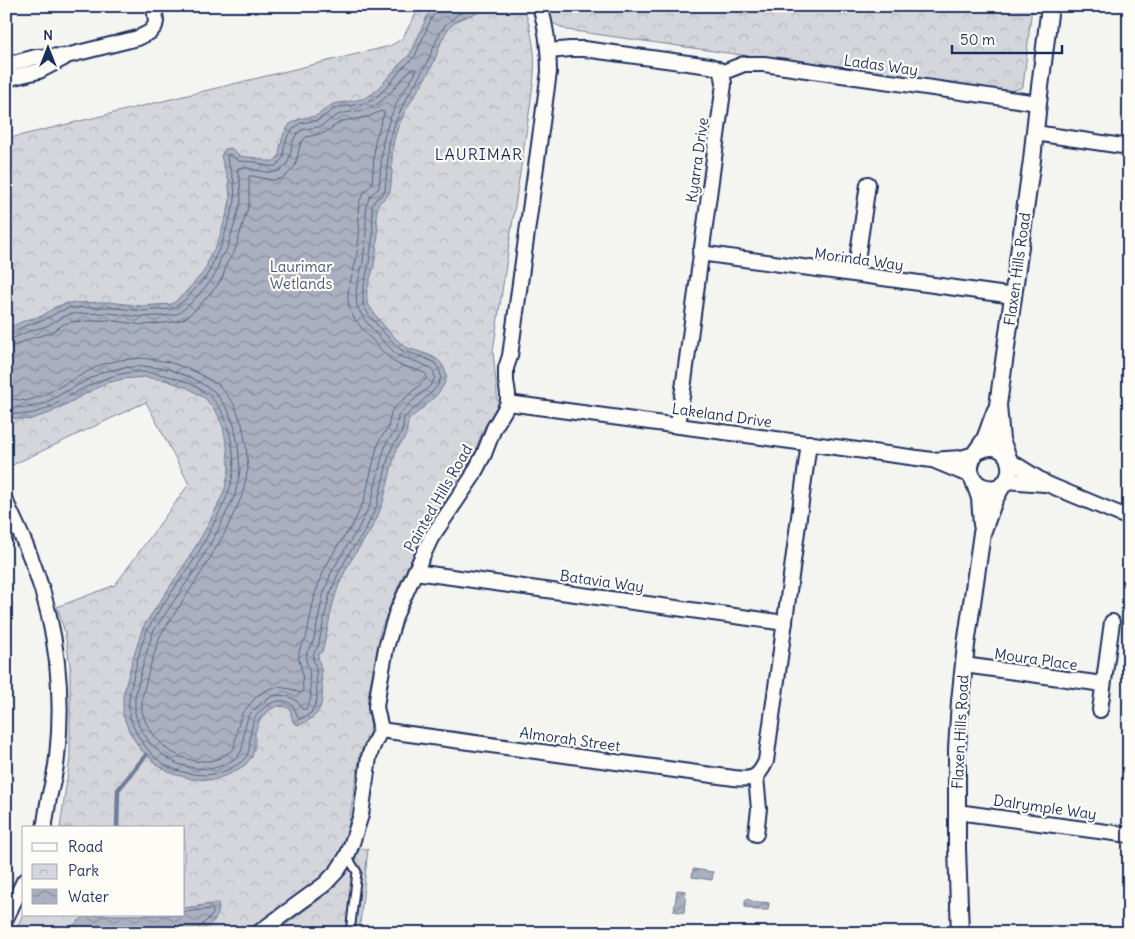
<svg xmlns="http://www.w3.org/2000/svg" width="1135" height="939" viewBox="0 0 1135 939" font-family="Delius,sans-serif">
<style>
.park{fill:url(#park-crowns);stroke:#78829c}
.water{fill:url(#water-waves);stroke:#717c98}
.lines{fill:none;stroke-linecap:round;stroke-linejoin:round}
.shore{stroke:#546385;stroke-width:1}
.stream{stroke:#717c98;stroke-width:4.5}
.service-casing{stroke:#1b2f5e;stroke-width:11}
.minor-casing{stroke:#1b2f5e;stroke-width:18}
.tertiary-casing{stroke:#1b2f5e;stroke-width:20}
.service{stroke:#fdfcf7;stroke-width:7}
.minor{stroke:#fdfcf7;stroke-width:14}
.tertiary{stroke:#fdfcf7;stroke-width:16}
.labels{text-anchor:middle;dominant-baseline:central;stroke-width:4.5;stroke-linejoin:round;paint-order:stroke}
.street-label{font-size:15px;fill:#1b2f5e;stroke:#fdfcf7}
.park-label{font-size:15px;fill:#49597d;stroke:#fdfcf7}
.neighbourhood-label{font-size:16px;letter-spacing:1px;fill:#1b2f5e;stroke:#fdfcf7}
</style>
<defs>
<pattern id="park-crowns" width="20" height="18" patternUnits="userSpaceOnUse" patternTransform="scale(1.25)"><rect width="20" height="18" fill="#d4d6db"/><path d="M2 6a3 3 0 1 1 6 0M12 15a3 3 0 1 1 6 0" fill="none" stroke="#b5b8be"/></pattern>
<pattern id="water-waves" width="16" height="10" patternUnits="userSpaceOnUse" patternTransform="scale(1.25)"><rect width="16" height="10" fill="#aab0bf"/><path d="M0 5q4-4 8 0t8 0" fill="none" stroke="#8a909e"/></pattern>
</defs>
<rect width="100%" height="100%" fill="#f4f4f1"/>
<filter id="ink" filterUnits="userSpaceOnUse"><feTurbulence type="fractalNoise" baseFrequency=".02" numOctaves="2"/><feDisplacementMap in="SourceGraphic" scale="10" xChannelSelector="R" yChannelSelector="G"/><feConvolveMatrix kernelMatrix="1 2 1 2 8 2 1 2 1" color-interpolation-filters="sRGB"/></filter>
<g filter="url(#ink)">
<!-- park -->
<g class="park">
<path d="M 420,6 L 523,6 C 529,21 532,36 534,52 C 536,70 532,89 530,107 L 493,351 L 498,404 L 484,428 L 472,458 L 422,538 L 401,580 L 381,629 L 368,698 L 368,709 L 371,728 L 360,754 L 347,835 L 336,860 L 317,882 L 270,914 L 248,933 L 14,933 L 24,912 L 24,915 L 184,915 L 184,828 L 60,828 L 70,758 L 70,665 L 65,633 L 57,607 L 115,585 L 189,484 L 146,402 L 6,468 L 6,139 L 390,46 L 402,39 Z"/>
<polygon points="548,6 1032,6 1023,87 1006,93 567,30 553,23"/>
<polygon points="360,848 368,849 359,933 285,933 282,927 327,894 351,867"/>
</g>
<!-- water -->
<g class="water">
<path d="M 435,6 L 484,6 L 484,11 C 471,15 460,17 450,27 C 440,38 438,55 431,68 C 418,93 397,117 393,146 C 391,160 393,176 390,191 C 388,199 378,200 377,208 C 376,217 378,226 378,234 C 377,244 376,255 374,265 C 372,276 365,289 367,301 C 369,310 398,343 406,347 C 421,354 444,354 446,376 C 447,391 419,410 408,421 C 407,428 407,436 402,442 C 399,446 397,447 396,452 C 389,474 386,497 377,518 C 367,539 351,556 342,578 C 331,601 329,627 322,652 L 318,654 C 318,660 320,664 321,670 C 323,696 327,716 298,725 L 293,722 L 290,709 L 286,707 L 277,706 L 268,711 L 259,721 L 255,733 L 255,746 L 252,757 L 245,765 L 230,774 L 213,780 L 193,779 L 173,774 L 157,765 L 140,749 L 129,731 L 123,715 L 123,696 L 131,665 L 143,627 L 187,561 L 208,525 L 224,492 L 229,470 L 227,447 L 223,427 L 218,415 L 206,399 L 188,388 L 165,380 L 144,377 L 123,379 L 106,383 L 50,413 L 28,420 L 6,417 L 6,329 L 26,320 L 42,316 L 55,307 L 68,303 L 109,302 L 142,306 L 155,305 L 172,304 L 181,297 L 201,275 L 206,268 L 210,255 L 217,245 L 228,210 L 230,200 L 229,182 L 223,164 L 221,156 L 225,149 L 231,148 L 240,156 L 257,158 L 266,161 L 274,161 L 279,156 L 280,147 L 284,133 L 290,124 L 299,119 L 316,116 L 333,104 L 363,99 L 372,94 L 384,82 L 397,67 L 411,53 L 428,14 Z"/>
<polygon points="693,869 713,872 712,880 692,877"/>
<polygon points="677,890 686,891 684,913 674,911"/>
<path d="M 746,899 C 750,900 752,901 756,902 C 760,903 764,901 769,903 L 768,910 L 756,910 L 745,907 L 745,901 Z"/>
<path d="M 218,903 C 222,917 210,924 201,933 L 54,933 L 70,928 L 86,915 L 184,915 L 184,908 Z"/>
</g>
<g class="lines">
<!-- shore -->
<g class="shore">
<polyline points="6,333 10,333 27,325 44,320 58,312 69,308 109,307 142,311 172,309 185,300 205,278 210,270 215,257 221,246 235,201 234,181 228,162 227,157 227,155 231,155 239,161 256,162 266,166 276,166 283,158 284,148 288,135 294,128 301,123 318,120 336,108 365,103 374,99 388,86 400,71 415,56 432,17 438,10 438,6"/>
<path d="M 6,339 L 11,339 L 29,331 L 47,326 L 60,318 L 70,314 L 108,313 L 142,317 L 173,315 L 179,313 L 190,304 L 210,282 L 216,273 L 220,260 L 227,249 L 241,202 L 240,180 L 237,170 L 238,168 C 251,166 267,176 279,171 C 295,164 287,142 299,132 C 306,127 314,129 321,126 C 328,123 333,116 341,114 C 349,111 359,112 367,109 C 387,103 397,81 412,69 L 416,69 L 415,74 L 398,100 L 389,121 L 383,141 L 379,188 L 371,195 L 366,205 L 366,234 L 363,262 L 356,290 L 357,306 L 364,319 L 379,337 L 397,355 L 402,357 L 423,364 L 430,368 L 434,373 L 435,377 L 433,382 L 428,388 L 408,405 L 398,416 L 396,430 L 387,442 L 383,453 L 371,503 L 358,529 L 345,549 L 331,573 L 323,596 L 313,643 L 307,652 L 306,660 L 309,669 L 311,698 L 306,709 L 302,709 L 297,701 L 288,696 L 275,695 L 262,702 L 251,713 L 248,717 L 244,731 L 243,745 L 241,752 L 237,757 L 226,764 L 211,769 L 194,768 L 178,764 L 164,756 L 149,742 L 139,726 L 135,713 L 135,697 L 142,668 L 153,632 L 197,567 L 218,530 L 235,495 L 240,471 L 238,445 L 234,425 L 228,410 L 214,391 L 192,378 L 168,369 L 143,366 L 121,368 L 102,372 L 45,403 L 27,408 L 6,406"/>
<path d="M 6,347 L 13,346 L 32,338 L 50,333 L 64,324 L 71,322 L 108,320 L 143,325 L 174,322 L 184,319 L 195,310 L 217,286 L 223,276 L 227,263 L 234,253 L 249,204 L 249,176 L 253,176 L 266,179 L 276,180 L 282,178 L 287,175 L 295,166 L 301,142 L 306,137 L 324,133 L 342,121 L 368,117 L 381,111 L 384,112 L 384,114 L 375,141 L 372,184 C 351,204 361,213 359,237 C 358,244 357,252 356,260 C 353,276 344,293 350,309 C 353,319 360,326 367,334 C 375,343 384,354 394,362 C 403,368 416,368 426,374 L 427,377 L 422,383 L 395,407 L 391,412 L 388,428 L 380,439 L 376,451 L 364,501 L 352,526 L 338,545 L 324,570 L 315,594 L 306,639 L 301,646 L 299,652 L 299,660 L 302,671 L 303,692 L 300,693 L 291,689 L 277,687 L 269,689 L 257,696 L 242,713 L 237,730 L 234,749 L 222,757 L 211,761 L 195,761 L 181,757 L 168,750 L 155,737 L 146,723 L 142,712 L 142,698 L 149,670 L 160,636 L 203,570 L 224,534 L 242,496 L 248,469 L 246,445 L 242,424 L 234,404 L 219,385 L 194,371 L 169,362 L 142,358 L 120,360 L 100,365 L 42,396 L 26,401 L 6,398"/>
<path d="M 6,412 C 13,413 20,415 27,414 C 40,413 53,406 64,399 C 89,385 116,370 145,372 C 175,375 212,387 224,416 C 230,431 236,458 233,473 C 231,490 224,504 216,519 C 208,535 200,551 190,566 C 176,586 161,606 149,627 C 142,639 136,665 133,679 C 128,697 126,713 135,730 C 141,742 150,754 161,762 C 180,775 210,780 231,768 C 237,765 244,761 247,755 C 251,748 249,738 251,731 C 252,727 253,722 254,719 C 261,707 280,694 292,705 C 296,709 296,715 299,719 L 303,718 L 311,713 L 317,700 L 316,668 L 313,659 L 314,652 L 318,647 L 329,597 L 338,574 L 350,552 L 364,533 L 377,505 L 389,455 L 393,445 L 398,439 L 402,432 L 404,418 L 432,392 L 438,385 L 441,377 L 440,371 L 435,363 L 425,358 L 401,350 L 384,333 L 369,315 L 363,305 L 363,290 L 369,263 L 373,234 L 372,205 L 376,199 L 382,195 L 385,190 L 387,171 L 389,144 L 395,123 L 404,103 L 427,63 L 437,39 L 445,25 L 458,14 L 477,8 L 479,6"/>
<polyline points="184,912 211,909 213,910 213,914 199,928 198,933"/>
</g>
<!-- stream -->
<polyline class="stream" points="117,828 118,790 146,755"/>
<!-- service casing -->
<g class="service-casing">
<polyline id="service" points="347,856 357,872 350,933"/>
</g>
<!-- minor casing -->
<g class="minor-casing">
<g id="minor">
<path d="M 549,51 L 570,49 L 584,49 L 710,66 C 721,69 723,72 724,84 L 678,426"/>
<polyline points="6,65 36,57 66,56 138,38 150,32 155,26 156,21 154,6"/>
<polyline points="721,73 744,64 764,64 1038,103"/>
<polyline points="6,79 39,71 64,58"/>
<polyline points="1035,133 1129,147"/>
<polyline points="700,253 1014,296"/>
<polyline points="855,274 868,184"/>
<polyline points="508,403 932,460 961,458 975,454"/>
<polyline points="935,461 959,471 971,475"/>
<polyline points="1010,461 1047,484 1129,518"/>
<polyline points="1006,481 1044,484"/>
<path d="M 6,502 C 16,524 27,546 35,569 C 57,628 64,694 57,757 C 56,771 52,784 49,798 C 47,808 46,818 44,828"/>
<polyline points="415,572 785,623"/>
<polyline points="964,665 1103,684"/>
<polyline points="1100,710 1112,622"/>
<path d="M 380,730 L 734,778 C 752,780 758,779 766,761 L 809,443"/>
<polyline points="756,777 759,809 756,834"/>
<polyline points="957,812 1129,835"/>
<polyline points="6,918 24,881"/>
<path d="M 258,933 L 325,884 L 338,870 L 347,856 L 351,846 L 361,815 L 369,757 L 372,748 L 379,733 L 380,725 L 376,707 L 379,686 L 386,648 L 396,614 L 415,572 L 431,538 L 471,479 L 484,454 L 494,428 L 504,411 L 508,403 L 508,394 L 506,381 L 506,368 L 510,356 L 549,72 C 549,48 547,29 540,6"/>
</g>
</g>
<!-- tertiary casing -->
<g class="tertiary-casing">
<g id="tertiary">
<path d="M 978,451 C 1016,431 1022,494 987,488 C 981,487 975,483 972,477 C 970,472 969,467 971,462 C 973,454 981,446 985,439 C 989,429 992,419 996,410"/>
<polyline points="1007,455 1001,440 998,405 1032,160 1038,103 1050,6"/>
<polyline points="974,481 980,498 982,525"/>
<polyline points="960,933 957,848 957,749 960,701 966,645 982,533 994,500 1003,484"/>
</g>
</g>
<!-- service -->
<use href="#service" class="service"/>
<!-- minor -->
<use href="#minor" class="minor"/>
<!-- tertiary -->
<use href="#tertiary" class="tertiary"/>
</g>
</g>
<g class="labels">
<!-- street labels -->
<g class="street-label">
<text transform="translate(881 65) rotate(8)">Ladas Way</text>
<text transform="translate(697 160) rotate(-82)">Kyarra Drive</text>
<text transform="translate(859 259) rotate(8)">Morinda Way</text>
<text transform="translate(1017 269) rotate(-82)">Flaxen Hills Road</text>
<text transform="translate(722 415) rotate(8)">Lakeland Drive</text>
<text transform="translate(438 498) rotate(-60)">Painted Hills Road</text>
<text transform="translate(602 581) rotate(8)">Batavia Way</text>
<text transform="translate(1036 659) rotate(8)">Moura Place</text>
<text transform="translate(960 732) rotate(-87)">Flaxen Hills Road</text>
<text transform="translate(570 739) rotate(8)">Almorah Street</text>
<text transform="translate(1045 807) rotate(8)">Dalrymple Way</text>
</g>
<!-- park labels -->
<g class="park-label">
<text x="301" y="266">Laurimar<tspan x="301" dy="17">Wetlands</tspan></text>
</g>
<!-- neighbourhood labels -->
<g class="neighbourhood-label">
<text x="479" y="154">LAURIMAR</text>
</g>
</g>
<!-- margin -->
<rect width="1135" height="939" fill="none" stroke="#fdfcf7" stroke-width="25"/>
<rect x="12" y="12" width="1110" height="914" fill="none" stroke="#1b2f5e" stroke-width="2" filter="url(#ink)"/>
<!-- legend -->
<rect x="22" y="826" width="162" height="90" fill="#fdfcf7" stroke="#a3aaba"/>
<rect x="32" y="843" width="25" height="8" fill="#fdfcf7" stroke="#a3aaba"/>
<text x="68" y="852" font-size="15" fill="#1b2f5e">Road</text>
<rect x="32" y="864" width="25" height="15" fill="url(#park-crowns)" stroke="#a3aaba"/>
<text x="68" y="876" font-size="15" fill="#1b2f5e">Park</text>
<rect x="32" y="889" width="25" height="15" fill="url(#water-waves)" stroke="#a3aaba"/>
<text x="68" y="902" font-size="15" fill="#1b2f5e">Water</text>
<!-- north arrow -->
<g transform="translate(48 48)" stroke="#fdfcf7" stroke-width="4" paint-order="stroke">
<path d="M0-4L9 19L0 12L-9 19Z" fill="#1b2f5e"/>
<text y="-8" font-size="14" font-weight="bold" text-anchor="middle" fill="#1b2f5e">N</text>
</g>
<!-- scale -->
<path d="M952 45v8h110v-8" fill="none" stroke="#1b2f5e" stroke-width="2.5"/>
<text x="960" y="45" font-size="15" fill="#1b2f5e" stroke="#fdfcf7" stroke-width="4" paint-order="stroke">50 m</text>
</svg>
